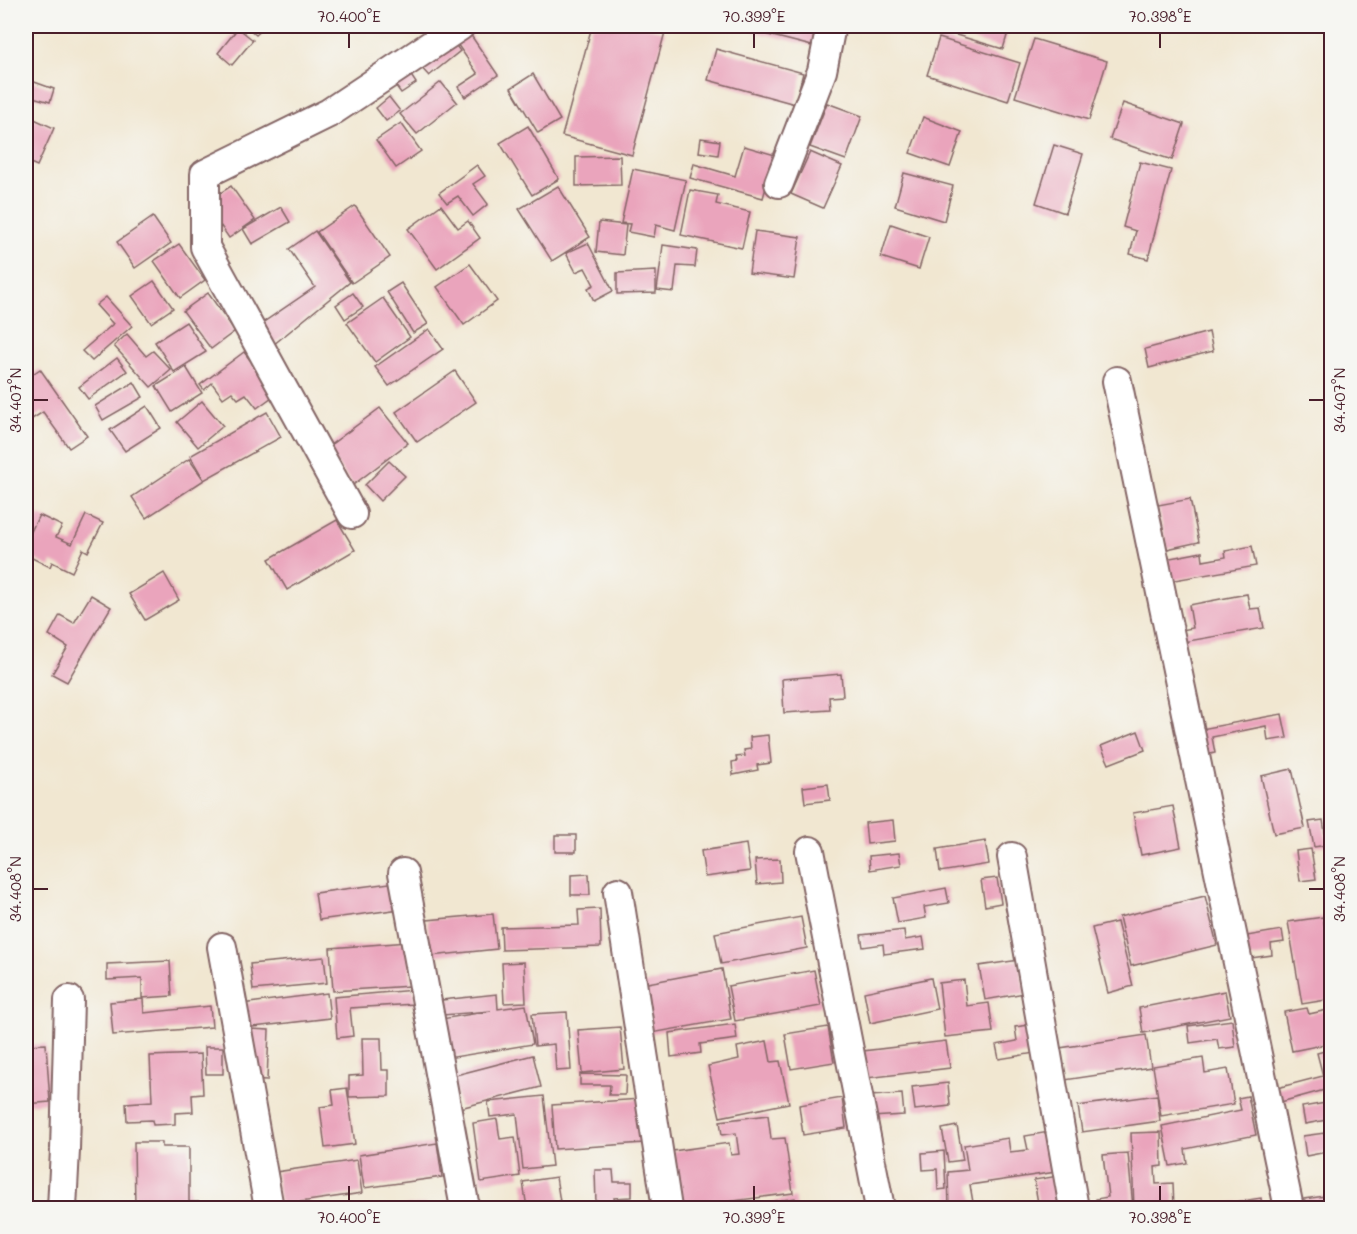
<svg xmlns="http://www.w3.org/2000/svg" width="1357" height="1234" viewBox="0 0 1357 1234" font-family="Mali,sans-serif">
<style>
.building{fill:#eaa4bc}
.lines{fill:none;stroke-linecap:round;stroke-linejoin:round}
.minor-casing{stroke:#846565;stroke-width:32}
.minor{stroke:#fff;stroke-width:28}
.ticks{fill:none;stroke:#4a1f2b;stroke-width:2}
.neatline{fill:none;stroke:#4a1f2b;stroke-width:2}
.ticks-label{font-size:15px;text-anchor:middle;fill:#4a1f2b}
</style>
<rect width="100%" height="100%" fill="#f6f6f2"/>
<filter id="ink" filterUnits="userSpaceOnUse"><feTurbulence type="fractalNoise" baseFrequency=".0167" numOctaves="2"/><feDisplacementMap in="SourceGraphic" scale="12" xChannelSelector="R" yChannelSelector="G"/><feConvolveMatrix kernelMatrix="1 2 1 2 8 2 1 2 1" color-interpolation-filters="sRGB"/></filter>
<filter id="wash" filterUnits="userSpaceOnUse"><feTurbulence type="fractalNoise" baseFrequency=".008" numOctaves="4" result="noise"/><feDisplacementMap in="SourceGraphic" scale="24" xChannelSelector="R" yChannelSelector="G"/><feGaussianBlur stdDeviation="1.35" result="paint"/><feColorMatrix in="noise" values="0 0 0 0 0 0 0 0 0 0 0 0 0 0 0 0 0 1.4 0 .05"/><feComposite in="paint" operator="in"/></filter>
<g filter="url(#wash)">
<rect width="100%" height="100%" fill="#f1e7d1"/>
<g id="blocks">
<!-- building -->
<g class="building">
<polygon points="246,26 266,26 256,35"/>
<polygon points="592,26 640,26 665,32 632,155 562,136"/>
<polygon points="733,26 817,26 812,46"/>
<polygon points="934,26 996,26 1009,29 1003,49 933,28"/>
<polygon points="238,28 253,40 232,65 218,53"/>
<polygon points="466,28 498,75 465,97 458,87 478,74 453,38"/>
<polygon points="939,38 1020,63 1008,101 927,75"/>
<polygon points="451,39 460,51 429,76 419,65"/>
<polygon points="1034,39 1107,61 1089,120 1015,97"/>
<polygon points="716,49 803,73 795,104 708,80"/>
<polygon points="408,71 416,83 401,93 393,82"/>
<polygon points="533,74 560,120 538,133 511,88"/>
<polygon points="26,79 54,89 50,102 26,95"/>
<polygon points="441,82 457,102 417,134 400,114"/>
<polygon points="389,97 400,111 386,121 376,108"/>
<polygon points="827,103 862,116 846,160 810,147"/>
<polygon points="1123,103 1184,124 1172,160 1110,139"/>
<polygon points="923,117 962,132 950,167 910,153"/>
<polygon points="32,118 54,128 37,166 26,161 26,133"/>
<polygon points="401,123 421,151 396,168 376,140"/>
<polygon points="528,126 559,179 532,195 500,143"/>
<polygon points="701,138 720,141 718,155 699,152"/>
<polygon points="1054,145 1083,154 1065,213 1036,203"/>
<polygon points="744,146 775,155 763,198 690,178 694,164 735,176"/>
<polygon points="810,152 842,166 823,208 791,194"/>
<polygon points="620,156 621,185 576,186 576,157"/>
<polygon points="1140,162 1171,170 1148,259 1130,254 1136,231 1123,227"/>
<polygon points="477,165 485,176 473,184 488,204 473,216 458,196 447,203 439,193"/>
<polygon points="633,169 686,180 675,230 656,225 654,237 628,232 630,224 621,223"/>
<polygon points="904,173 953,186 944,221 895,206"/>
<polygon points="231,186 255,220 229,238 205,203"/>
<polygon points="558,186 590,237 552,261 519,209"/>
<polygon points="690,190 718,195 716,204 750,212 742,248 681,235"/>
<polygon points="441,205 458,228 468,221 480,238 437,269 408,229"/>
<polygon points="355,206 390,257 352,283 317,232"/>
<polygon points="281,207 290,222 252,244 243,229"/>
<polygon points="153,217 171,243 135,268 117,242"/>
<polygon points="599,222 626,225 623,255 596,252"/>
<polygon points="891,224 929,237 919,269 881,257"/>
<polygon points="315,231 350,282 273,345 258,326 315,287 289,249"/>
<polygon points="755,231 800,237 794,279 749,273"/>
<polygon points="588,243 613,291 594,301 588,288 594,285 585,268 576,272 566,253"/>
<polygon points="179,244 205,280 180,298 154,261"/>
<polygon points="663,245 697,250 695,267 677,266 674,292 657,290"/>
<polygon points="470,264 497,301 464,325 437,287"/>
<polygon points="656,271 656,293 617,294 617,273"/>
<polygon points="154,281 173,308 151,323 132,296"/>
<polygon points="401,283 428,324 413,333 387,292"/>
<polygon points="208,293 235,331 211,349 183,311"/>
<polygon points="353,293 363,307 345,319 336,305"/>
<polygon points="106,297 132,326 92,361 82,351 113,324 96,305"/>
<polygon points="383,298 410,337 375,362 347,323"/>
<polygon points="186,322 206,352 174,372 155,342"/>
<polygon points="429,329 443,349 389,386 375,367"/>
<polygon points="1209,332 1213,351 1149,368 1145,349"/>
<polygon points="127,334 146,356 153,351 171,370 151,387 114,346"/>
<polygon points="244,352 276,394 257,408 246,394 238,399 232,392 223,398 212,383 204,390 200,385"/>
<polygon points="117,358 127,371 88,399 79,387"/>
<polygon points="186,367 202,393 172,412 156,386"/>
<polygon points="40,369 87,436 69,448 43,412 32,419 26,410 26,379"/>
<polygon points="455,371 476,402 417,442 396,412"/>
<polygon points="134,382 143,397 103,420 95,406"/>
<polygon points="202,401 223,426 198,447 177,422"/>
<polygon points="147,406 161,428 125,451 110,430"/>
<polygon points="380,408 408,443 353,485 325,449"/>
<polygon points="267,412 281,437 204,480 190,456"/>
<polygon points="189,459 204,480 146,518 132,497"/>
<polygon points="389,461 405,476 380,501 365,485"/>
<polygon points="1190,499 1199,542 1167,549 1158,505"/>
<polygon points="39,515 62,526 56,537 72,544 86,515 103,523 88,552 83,549 72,572 52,562 50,567 26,555 26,542"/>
<polygon points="337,520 355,550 287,590 269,559"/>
<polygon points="1252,546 1256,566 1169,581 1165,559 1202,552 1203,561 1226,557 1225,551"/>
<polygon points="164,573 179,600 145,620 129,594"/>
<polygon points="1247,594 1250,609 1260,608 1264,628 1183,642 1181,630 1193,628 1189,605"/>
<polygon points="91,595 111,607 67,682 52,674 68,647 49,635 60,615 74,623"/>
<polygon points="841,674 843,696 829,697 830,710 784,713 782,679"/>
<polygon points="1282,714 1287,738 1268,741 1266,726 1212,737 1215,753 1202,756 1196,730"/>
<polygon points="1138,731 1145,750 1109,764 1101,746"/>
<polygon points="768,735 771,763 757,765 758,770 733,775 732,762 737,761 736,757 745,756 744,750 751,749 750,737"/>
<polygon points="1292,769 1305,828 1274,834 1261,776"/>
<polygon points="828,784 830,800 805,803 803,787"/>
<polygon points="1173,806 1181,847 1141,855 1133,813"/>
<polygon points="893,820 895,841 867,844 865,823"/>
<polygon points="1323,820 1327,845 1314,847 1309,822"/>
<rect x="555" y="835" width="21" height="17"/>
<polygon points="985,841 989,864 940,872 937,849"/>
<polygon points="746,844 750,871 705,877 701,851"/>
<polygon points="1311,849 1316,879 1300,881 1296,851"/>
<polygon points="899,853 901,865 870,870 869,856"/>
<polygon points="780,859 781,882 757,884 755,860"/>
<polygon points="589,874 590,895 571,895 571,875"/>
<polygon points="997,878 1001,903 985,906 981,880"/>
<polygon points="397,882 400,909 319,920 315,893"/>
<polygon points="946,888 949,903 924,907 926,918 898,923 893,898"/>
<polygon points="1205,896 1217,945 1131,966 1119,917"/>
<polygon points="600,909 601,947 502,950 501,927 579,925 578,910"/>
<polygon points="493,914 497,949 431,956 427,920"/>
<polygon points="801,917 807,948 721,964 715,933"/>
<polygon points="1323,917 1332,964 1332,999 1302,1004 1288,922"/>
<polygon points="1117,922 1133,986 1108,993 1092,928"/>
<polygon points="904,930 905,940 923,937 925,949 884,954 883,944 863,947 861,935"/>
<polygon points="1282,930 1284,942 1271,944 1272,955 1244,959 1241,937"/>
<polygon points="408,942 411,986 333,991 330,948"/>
<polygon points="324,957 327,983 253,990 250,964"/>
<polygon points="1019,960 1025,993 985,1000 979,966"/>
<polygon points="170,961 172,996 142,998 142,978 107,980 107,964"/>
<polygon points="524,962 526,1002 504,1003 502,963"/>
<polygon points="722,969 731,1019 646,1034 637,985"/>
<polygon points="814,970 821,1006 735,1021 728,986"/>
<polygon points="931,978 937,1009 870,1023 864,992"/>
<polygon points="964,980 967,1006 989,1003 993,1032 945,1037 939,983"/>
<polygon points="414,990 415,1004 350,1008 353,1036 337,1038 334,997"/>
<polygon points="1225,991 1230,1016 1143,1033 1139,1008"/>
<polygon points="327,993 330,1018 244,1028 241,1004"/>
<polygon points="497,994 498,1009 526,1005 533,1044 448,1058 441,1019 491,1011 443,1015 442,1000"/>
<polygon points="143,999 144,1013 210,1006 212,1027 113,1035 110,1002"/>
<polygon points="1307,1008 1309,1014 1332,1009 1332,1043 1292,1051 1284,1012"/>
<polygon points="567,1012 571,1070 556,1071 554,1044 535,1046 532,1014"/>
<polygon points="1232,1020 1235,1047 1219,1049 1217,1039 1190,1043 1188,1026"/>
<polygon points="735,1024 737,1039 700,1044 701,1053 671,1057 669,1033"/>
<polygon points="1029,1025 1035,1053 999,1059 996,1045 1017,1041 1015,1027"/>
<polygon points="620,1027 624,1069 582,1073 578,1030"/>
<polygon points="828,1027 834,1062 791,1069 785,1034"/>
<polygon points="250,1029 269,1030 267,1081 248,1080"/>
<polygon points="1146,1035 1151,1067 1065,1080 1060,1048"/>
<polygon points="362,1038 381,1038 382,1070 389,1070 389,1096 349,1097 349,1076 363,1075"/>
<polygon points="767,1041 771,1062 780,1061 789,1103 720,1117 708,1066 739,1059 737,1047"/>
<polygon points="946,1041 950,1068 867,1078 863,1051"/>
<polygon points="46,1044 50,1102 26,1104 26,1045"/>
<polygon points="205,1047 223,1047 223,1074 206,1074"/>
<polygon points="1332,1049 1332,1088 1277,1103 1273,1089 1323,1076 1317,1053"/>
<polygon points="201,1054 203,1094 192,1095 193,1112 175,1113 175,1124 153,1125 152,1120 127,1121 126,1103 152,1101 150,1056"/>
<polygon points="533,1055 541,1087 460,1108 452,1076"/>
<polygon points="1203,1058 1205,1073 1228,1069 1234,1104 1161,1116 1153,1066"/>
<polygon points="580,1074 626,1075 625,1095 609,1095 610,1085 580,1085"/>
<polygon points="948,1083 950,1106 915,1110 912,1087"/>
<polygon points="347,1088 355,1144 325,1148 320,1107 334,1105 332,1090"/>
<polygon points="902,1094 904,1115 871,1117 869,1096"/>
<polygon points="1157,1095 1160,1121 1082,1132 1078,1106"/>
<polygon points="544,1096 552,1166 523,1169 517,1114 490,1117 488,1102"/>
<polygon points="1248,1096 1256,1135 1185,1149 1187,1163 1170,1166 1162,1126 1241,1110 1238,1098"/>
<polygon points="842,1098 846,1128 803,1135 799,1105"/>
<polygon points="641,1099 644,1143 555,1149 552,1105"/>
<polygon points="1332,1102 1332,1119 1305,1124 1302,1107"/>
<polygon points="768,1115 771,1139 785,1138 793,1193 681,1208 673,1151 729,1143 731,1155 739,1154 736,1133 722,1135 720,1121"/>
<polygon points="497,1119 500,1139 515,1137 520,1176 481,1182 473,1123"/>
<polygon points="957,1126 963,1160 948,1162 942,1129"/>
<polygon points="1049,1132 1056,1172 970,1185 974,1208 949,1208 948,1172 968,1170 964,1145 1008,1138 1010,1152 1028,1150 1025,1136"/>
<polygon points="1161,1132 1162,1166 1155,1167 1156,1184 1173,1183 1174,1208 1134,1208 1131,1133"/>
<polygon points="1332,1132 1332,1151 1306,1156 1303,1136"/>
<polygon points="134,1142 162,1142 162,1147 189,1147 189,1202 216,1202 216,1208 135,1208"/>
<polygon points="437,1143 442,1177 364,1188 359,1155"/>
<polygon points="944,1151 946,1189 938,1190 937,1169 923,1170 922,1153"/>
<polygon points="1128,1153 1133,1208 1097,1208 1096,1199 1108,1197 1103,1155"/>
<polygon points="357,1160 362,1193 280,1205 276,1172"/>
<polygon points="595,1170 613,1170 614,1182 632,1182 632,1197 614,1198 615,1208 567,1208 567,1204 596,1204"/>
<polygon points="1058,1176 1064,1208 1015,1208 1038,1203 1034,1180"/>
<polygon points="556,1177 561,1208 527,1208 523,1182"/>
<polygon points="1332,1195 1332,1208 1305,1208 1304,1199"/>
<polygon points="795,1198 797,1208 765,1208 765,1203"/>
<polygon points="1261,1198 1262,1208 1210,1208 1210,1206"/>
<polygon points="425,1204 426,1208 392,1208 392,1207"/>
</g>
</g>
</g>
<g filter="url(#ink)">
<use href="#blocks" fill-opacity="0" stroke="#846565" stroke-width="1.5"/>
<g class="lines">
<!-- minor casing -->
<g class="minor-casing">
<g id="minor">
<polyline points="779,183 822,71 831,26"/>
<polyline points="1117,381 1289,1208"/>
<polyline points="352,514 205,247 205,174 329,113 460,26"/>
<polyline points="810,851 880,1208"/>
<polyline points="1012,857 1074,1208"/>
<polyline points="403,873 465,1208"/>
<polyline points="618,892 667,1208"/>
<polyline points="222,947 269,1208"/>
<polyline points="62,1208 65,1150 69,1000"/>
</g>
</g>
<!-- minor -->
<use href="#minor" class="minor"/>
</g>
</g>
<!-- ticks -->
<path class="ticks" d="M 349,33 L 349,48M 754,33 L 754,48M 1160,33 L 1160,48M 33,400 L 48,400M 1309,400 L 1324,400M 33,889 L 48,889M 1309,889 L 1324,889M 349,1186 L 349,1201M 754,1186 L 754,1201M 1160,1186 L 1160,1201"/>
<!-- margin -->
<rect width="1357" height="1234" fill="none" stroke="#f6f6f2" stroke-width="66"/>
<rect x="33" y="33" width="1291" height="1168" class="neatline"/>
<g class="ticks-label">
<text x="349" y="22">70.400°E</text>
<text x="754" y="22">70.399°E</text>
<text x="1160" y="22">70.398°E</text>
<text transform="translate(1340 400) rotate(-90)" y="5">34.407°N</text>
<text transform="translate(16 400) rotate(-90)" y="5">34.407°N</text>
<text transform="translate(1340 889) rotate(-90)" y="5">34.408°N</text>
<text transform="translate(16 889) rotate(-90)" y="5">34.408°N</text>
<text x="349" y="1223">70.400°E</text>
<text x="754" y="1223">70.399°E</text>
<text x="1160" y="1223">70.398°E</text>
</g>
</svg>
